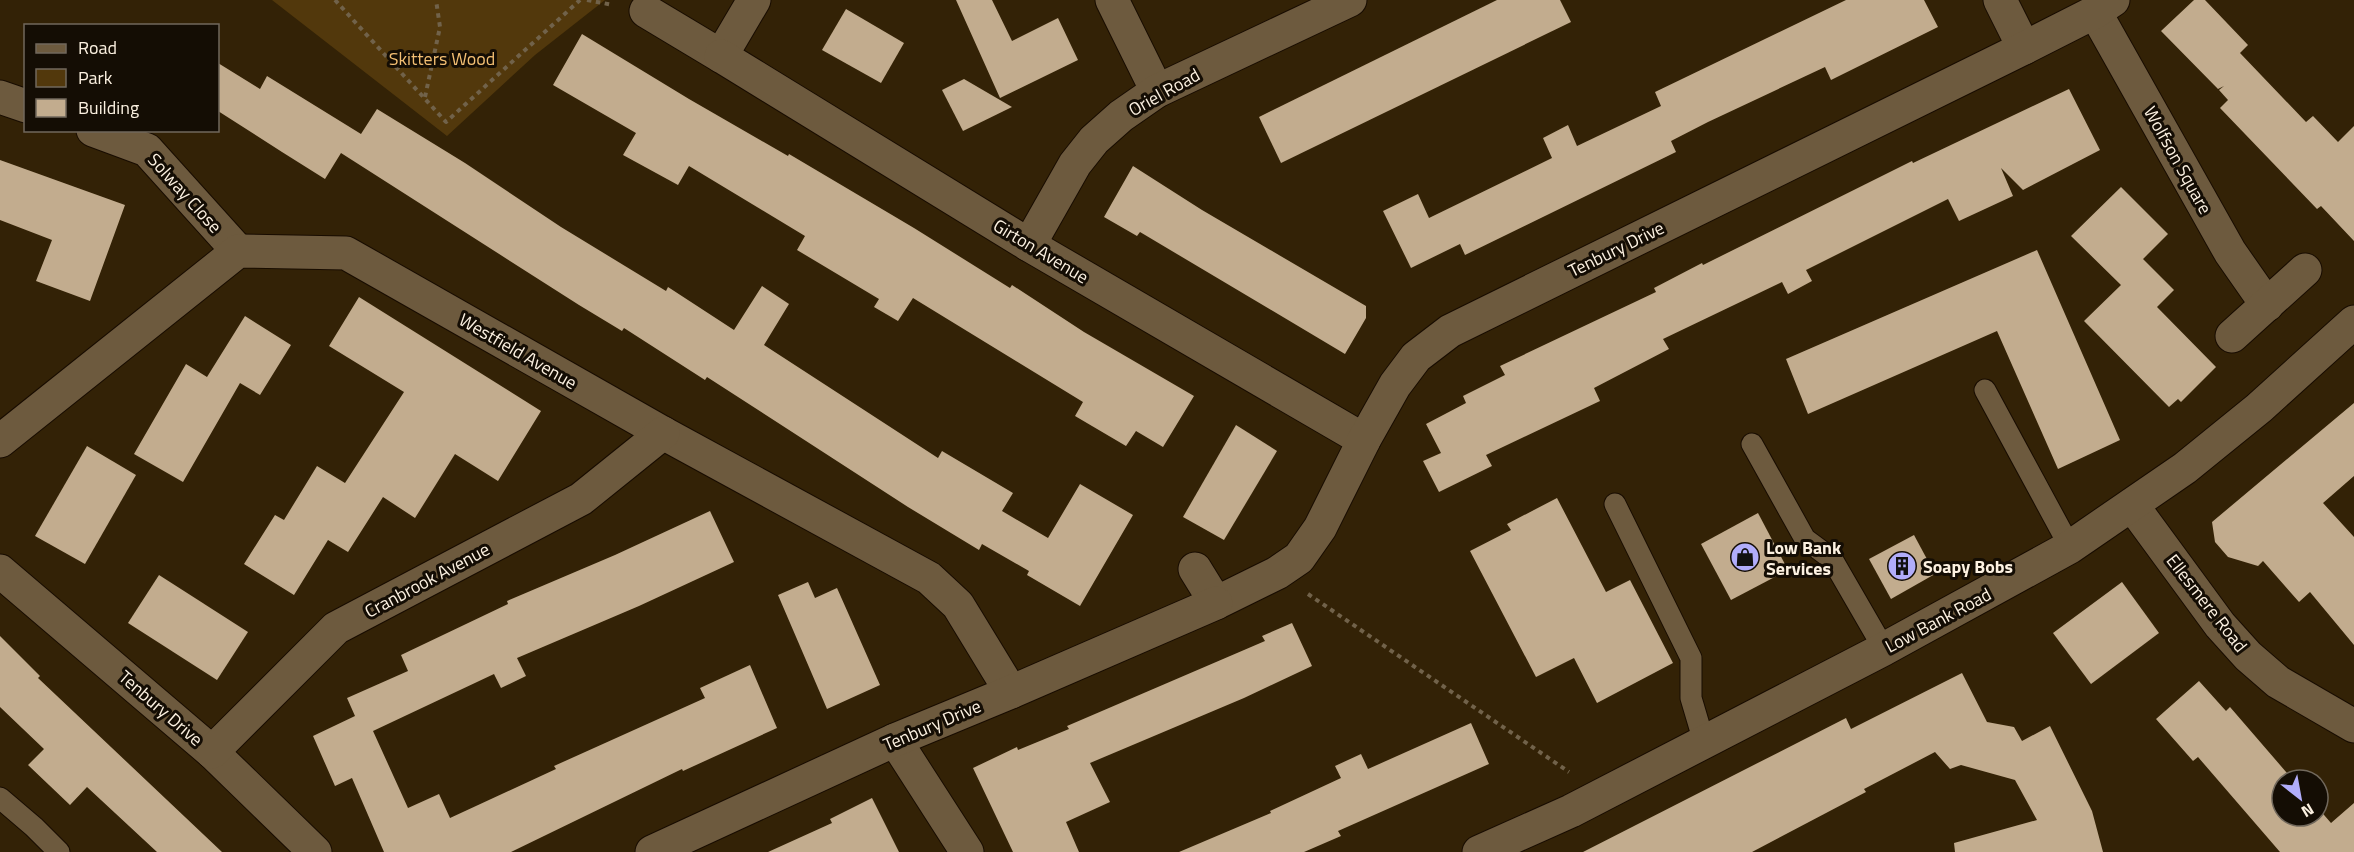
<svg xmlns="http://www.w3.org/2000/svg" width="2354" height="852" viewBox="0 0 2354 852" font-family="'Titillium Web',sans-serif">
<style>
.green{fill:#52380c}
.building{fill:#c2ac8e}
.lines{fill:none;stroke-linecap:round;stroke-linejoin:round}
.service-casing{stroke:#180c00;stroke-width:23}
.minor-casing{stroke:#180c00;stroke-width:35}
.tertiary-casing{stroke:#180c00;stroke-width:35}
.path{stroke:#71624a;stroke-width:4;stroke-dasharray:4.5 4.5;stroke-linecap:butt}
.service{stroke:#6d5a3e;stroke-width:21}
.minor{stroke:#6d5a3e;stroke-width:33}
.tertiary{stroke:#6d5a3e;stroke-width:33}
.labels{text-anchor:middle;dominant-baseline:central;stroke-width:6;stroke-linejoin:round;paint-order:stroke}
.park-label{font-size:18px;fill:#f3bf73;stroke:#140d04}
.street-label{font-size:18px;fill:#fcf1e1;stroke:#140d04}
.poi-label{font-size:18px;font-weight:bold;fill:#fcf1e1;stroke:#140d04;text-anchor:start}
</style>
<rect width="100%" height="100%" fill="#332206"/>
<!-- green -->
<polygon class="green" points="272,0 605,0 535,55 447,136"/>
<!-- building -->
<g class="building">
<polygon points="956,0 992,0 1012,41 1058,18 1078,60 1000,98"/>
<polygon points="1497,0 1560,0 1571,22 1281,163 1259,117"/>
<polygon points="1846,0 1924,0 1938,27 1831,80 1825,67 1708,122 1671,141 1676,152 1465,255 1460,244 1411,268 1383,211 1418,194 1429,218 1552,158 1543,138 1568,125 1577,146 1661,106 1655,92"/>
<polygon points="2194,0 2205,0 2248,45 2240,53 2306,122 2313,116 2338,142 2354,126 2354,241 2321,206 2317,209 2220,108 2228,100 2219,90 2224,86 2218,89 2161,31"/>
<polygon points="846,9 904,43 881,83 822,50"/>
<polygon points="582,34 689,99 788,156 789,154 914,228 1010,288 1012,285 1084,332 1194,396 1163,447 1136,431 1126,446 1075,416 1083,402 913,298 898,321 874,307 879,299 797,250 805,236 689,166 678,185 623,155 636,133 553,85"/>
<polygon points="218,63 260,89 267,76 361,134 377,109 465,163 561,227 666,291 668,287 734,330 762,286 789,304 764,345 938,458 942,451 1013,493 1002,511 1048,538 1080,484 1133,515 1080,606 1027,575 1029,571 982,544 979,550 908,507 707,377 705,380 624,328 622,331 579,305 341,153 325,179 282,152 218,111"/>
<polygon points="964,79 1012,107 963,131 942,90"/>
<polygon points="2069,89 2100,150 2023,190 2001,168 2013,196 1959,221 1948,199 1806,270 1812,281 1788,294 1782,282 1663,339 1669,349 1594,388 1600,401 1486,455 1492,466 1439,492 1423,461 1441,453 1426,424 1466,403 1463,396 1505,375 1500,366 1656,292 1654,288 1702,263 1703,265 1912,161 1913,163"/>
<polygon points="0,160 125,205 90,301 36,281 52,240 0,220"/>
<polygon points="1133,166 1202,210 1366,306 1366,318 1345,354 1140,232 1137,236 1104,217"/>
<polygon points="2121,187 2168,234 2143,259 2174,290 2157,307 2216,367 2181,402 2178,399 2169,407 2084,321 2121,285 2071,236"/>
<polygon points="2037,250 2120,440 2058,469 1997,331 1808,414 1786,359"/>
<polygon points="359,297 541,411 498,481 455,454 415,518 383,497 348,552 328,540 294,595 244,564 275,515 284,520 317,466 345,483 404,392 329,346"/>
<polygon points="245,316 291,345 260,395 240,383 183,482 134,454 186,364 207,377"/>
<polygon points="2354,403 2354,476 2323,503 2354,537 2354,645 2310,592 2299,602 2263,561 2258,566 2228,557 2215,542 2212,522"/>
<polygon points="1236,425 1277,451 1224,540 1183,517"/>
<polygon points="87,446 136,475 85,564 35,536"/>
<polygon points="1557,498 1606,592 1630,580 1673,663 1597,703 1574,658 1536,677 1470,551 1511,530 1507,524"/>
<polygon points="710,511 734,562 639,606 517,658 526,676 501,688 494,674 373,731 408,808 439,794 450,818 556,769 554,766 705,698 700,688 750,665 777,728 683,771 682,769 511,852 384,852 352,778 335,786 313,736 355,716 347,698 408,671 401,655 508,604 507,601 615,555"/>
<polygon points="1758,513 1788,570 1731,600 1701,544"/>
<polygon points="1914,535 1935,574 1891,599 1869,559"/>
<polygon points="159,575 248,632 217,680 128,623"/>
<polygon points="808,582 815,598 837,588 880,685 827,709 778,595"/>
<polygon points="2122,582 2159,633 2091,684 2053,633"/>
<polygon points="1292,623 1312,666 1244,698 1090,763 1110,802 1066,822 1079,852 1013,852 973,768 1017,747 1018,750 1069,729 1067,726 1265,641 1262,636"/>
<polygon points="0,636 40,676 38,678 222,852 157,852 87,787 70,805 28,765 44,749 0,707"/>
<polygon points="1962,673 1987,722 2014,727 2022,741 2050,726 2092,811 2103,852 1955,852 1954,843 2037,820 2015,780 1961,765 1950,769 1935,752 1864,789 1866,792 1752,852 1583,852 1846,718 1851,729"/>
<polygon points="2199,681 2226,711 2230,707 2293,780 2282,780 2282,816 2318,816 2318,808 2331,823 2354,803 2354,852 2280,852 2198,757 2193,761 2156,719"/>
<polygon points="1471,723 1489,764 1338,831 1341,836 1304,852 1179,852 1271,813 1270,811 1341,778 1335,766 1361,754 1368,769"/>
<polygon points="872,798 899,852 768,852 832,823 830,819"/>
</g>
<g class="lines">
<!-- service casing -->
<g class="service-casing">
<g id="service">
<polyline points="1985,390 2070,547"/>
<polyline points="1752,444 1805,539 1832,559 1884,649"/>
<polyline points="1615,504 1691,658 1691,698 1704,742"/>
<polyline points="0,798 34,827 59,852"/>
</g>
</g>
<!-- minor casing -->
<g class="minor-casing">
<g id="minor">
<polyline points="1112,0 1157,91"/>
<polyline points="2000,0 2024,48"/>
<polyline points="646,11 721,56 754,0"/>
<polyline points="2095,12 2230,252 2267,305"/>
<polyline points="721,56 1029,245 1364,440"/>
<polyline points="0,97 26,106"/>
<polyline points="93,130 147,150 238,251"/>
<polyline points="1029,245 1075,164 1094,140 1121,116 1157,91 1350,0"/>
<polyline points="2232,336 2305,270"/>
<polyline points="0,441 238,251 346,253 663,433 929,578 958,605 1011,692"/>
<polyline points="2132,505 2220,625 2248,656 2278,682 2354,726"/>
<polyline points="1195,569 1216,603 1277,573 1299,558 1320,528 1364,440 1395,385 1416,357 1450,331 2024,48 2095,12 2113,0"/>
<polyline points="0,571 212,752 315,852"/>
<polyline points="895,740 967,852"/>
<polyline points="212,752 336,628 581,499 663,433"/>
<polyline points="652,852 895,740 1011,692 1216,603"/>
</g>
</g>
<!-- tertiary casing -->
<g class="tertiary-casing">
<polyline id="tertiary" points="1479,852 1571,811 1884,649 2070,547 2185,468 2259,408 2354,322"/>
</g>
<!-- path -->
<g class="path">
<polyline points="335,0 446,122 580,0"/>
<polyline points="587,0 613,5"/>
<polyline points="425,97 440,27 436,0"/>
<polyline points="1308,594 1569,772"/>
</g>
<!-- service -->
<use href="#service" class="service"/>
<!-- minor -->
<use href="#minor" class="minor"/>
<!-- tertiary -->
<use href="#tertiary" class="tertiary"/>
</g>
<!-- icons -->
<defs>
<g id="shop-disc" transform="scale(1.5)"><circle r="9.5" fill="#b1adfa" stroke="#140d04"/><path d="M-5-2.5h2.3a2.7 3.5 0 0 1 5.4 0H5L5.5 6h-11ZM-1.5-2.5h3a1.5 2.3 0 0 0-3 0Z" fill="#111"/></g>
<g id="building-disc" transform="scale(1.5)"><circle r="9.5" fill="#b1adfa" stroke="#140d04"/><path d="M-4-6H4V6H1V3H-1V6H-4ZM-2.5-4.3h1.7v1.8h-1.7ZM.8-4.3h1.7v1.8H.8ZM-2.5-1h1.7V.8h-1.7ZM.8-1h1.7V.8H.8Z" fill="#111"/></g>
</defs>
<g fill-rule="evenodd">
<use href="#shop-disc" x="1745" y="557"/>
<use href="#building-disc" x="1902" y="566"/>
</g>
<g class="labels">
<!-- park labels -->
<g class="park-label">
<text x="442" y="58">Skitters Wood</text>
</g>
<!-- street labels -->
<g class="street-label">
<text transform="translate(1164 92) rotate(-29)">Oriel Road</text>
<text transform="translate(2178 160) rotate(61)">Wolfson Square</text>
<text transform="translate(185 193) rotate(48)">Solway Close</text>
<text transform="translate(1616 249) rotate(-26)">Tenbury Drive</text>
<text transform="translate(1041 251) rotate(31)">Girton Avenue</text>
<text transform="translate(518 351) rotate(30)">Westfield Avenue</text>
<text transform="translate(427 580) rotate(-28)">Cranbrook Avenue</text>
<text transform="translate(2207 603) rotate(52)">Ellesmere Road</text>
<text transform="translate(1938 620) rotate(-28)">Low Bank Road</text>
<text transform="translate(161 708) rotate(41)">Tenbury Drive</text>
<text transform="translate(932 725) rotate(-23)">Tenbury Drive</text>
</g>
<!-- poi labels -->
<g class="poi-label">
<text x="1766" y="547">Low Bank<tspan x="1766" dy="21">Services</tspan></text>
<text x="1923" y="566">Soapy Bobs</text>
</g>
</g>
<!-- legend -->
<rect x="24" y="24" width="195" height="108" fill="#140d04" stroke="#71685c" stroke-width="1.5"/>
<rect x="36" y="44" width="30" height="9" fill="#6d5a3e" stroke="#71685c" stroke-width="1.5"/>
<text x="78" y="54" font-size="18" fill="#fcf1e1">Road</text>
<rect x="36" y="69" width="30" height="18" fill="#52380c" stroke="#71685c" stroke-width="1.5"/>
<text x="78" y="84" font-size="18" fill="#fcf1e1">Park</text>
<rect x="36" y="99" width="30" height="18" fill="#c2ac8e" stroke="#71685c" stroke-width="1.5"/>
<text x="78" y="114" font-size="18" fill="#fcf1e1">Building</text>
<!-- north arrow -->
<g transform="translate(2300 798) rotate(149)"><circle r="28" fill="#140d04" stroke="#71685c" stroke-width="1.5"/>
<path d="M0-4.5L10 22L0 15L-10 22Z" fill="#b1adfa"/>
<text y="-9" font-size="16" font-weight="bold" text-anchor="middle" fill="#fcf1e1">N</text>
</g>
</svg>
